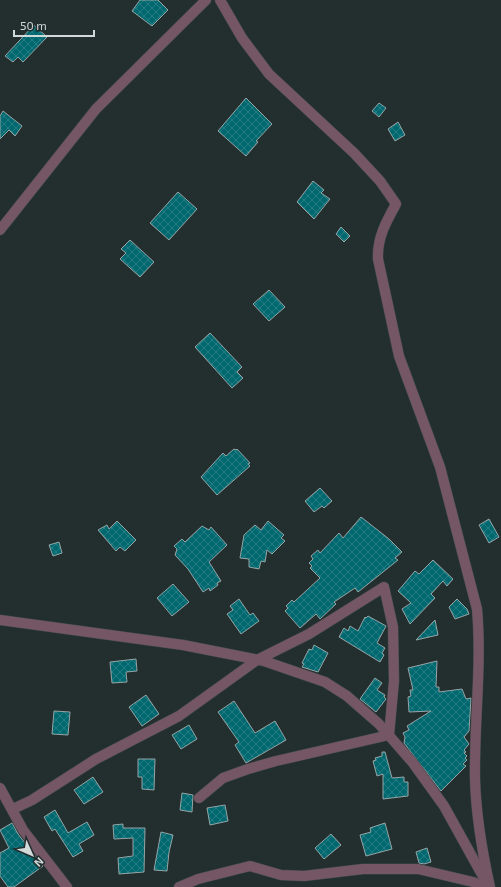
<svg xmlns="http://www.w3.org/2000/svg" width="501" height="887" viewBox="0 0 501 887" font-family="'Exo 2',sans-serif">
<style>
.building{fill:url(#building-cross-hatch);stroke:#96a5a6}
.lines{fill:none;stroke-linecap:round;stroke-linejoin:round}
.minor-casing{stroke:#3f494a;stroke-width:11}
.minor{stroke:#745664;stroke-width:10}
</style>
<defs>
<pattern id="building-cross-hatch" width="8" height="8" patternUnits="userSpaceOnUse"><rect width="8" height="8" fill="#00686e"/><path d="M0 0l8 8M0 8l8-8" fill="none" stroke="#247d82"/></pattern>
</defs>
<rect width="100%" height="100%" fill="#232e2f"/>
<!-- building -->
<g class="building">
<polygon points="140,0 158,0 168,10 152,26 132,11"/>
<polygon points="34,25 47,37 23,62 18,57 13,62 5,56"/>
<polygon points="246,98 272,124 256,141 258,142 246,156 218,131"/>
<polygon points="379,103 386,108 379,117 372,111"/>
<polygon points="3,111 22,126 15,136 9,130 0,139 0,116"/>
<polygon points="398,122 405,135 395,141 388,129"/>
<polygon points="313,181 324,190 321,193 330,199 314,219 297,202"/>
<polygon points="178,192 197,209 169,240 150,223"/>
<polygon points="341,227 350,236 344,242 336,234"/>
<polygon points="130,240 154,262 140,277 120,259 126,253 121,249"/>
<polygon points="269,290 285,307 269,321 253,304"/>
<polygon points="210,333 242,367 237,372 243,378 232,388 195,347"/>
<polygon points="234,449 236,450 237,449 250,463 248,464 250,466 217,495 201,477 223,453 226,456"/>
<polygon points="320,488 332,501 324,508 322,506 314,512 305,501"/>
<polygon points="361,517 389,539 402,552 395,558 398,560 358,592 355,588 334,602 336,604 320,619 316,614 300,628 285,611 288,608 286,606 292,600 294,602 320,578 310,568 312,566 309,563 313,559 311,556 318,550 320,553 339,533 343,538"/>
<polygon points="489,519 499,537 489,543 479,525"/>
<polygon points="117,521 136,540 125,551 120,547 116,551 98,530 107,525 109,529"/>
<polygon points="268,521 284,535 281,538 285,541 272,554 267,550 265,562 261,561 259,569 249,567 249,559 240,558 244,535 255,525 261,530"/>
<polygon points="202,526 209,530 211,527 227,545 209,562 221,581 217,583 218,585 210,591 209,588 203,592 188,569 175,555 177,549 174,546 182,539 185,542"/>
<polygon points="59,542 62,553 53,556 49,545"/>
<polygon points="433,560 453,579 447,586 443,581 431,594 435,598 410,624 402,609 411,603 398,591 415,571 419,574"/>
<polygon points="173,584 189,602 172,616 157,598"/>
<polygon points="239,599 250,615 253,613 259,621 241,634 227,614 233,610 230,606"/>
<polygon points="457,599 467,609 469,614 455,619 449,607"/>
<polygon points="368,616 386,626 377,643 385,648 382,653 384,655 380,662 339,637 344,628 348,631 350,626 358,631 365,617 366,618"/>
<polygon points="435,620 438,635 416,640"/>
<polygon points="314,645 328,653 318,672 302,667 304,664 302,663 309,649 312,650"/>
<polygon points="136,659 137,671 126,672 127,682 112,683 110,662"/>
<polygon points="437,661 436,687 439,687 439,692 462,689 466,699 471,698 469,731 464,737 469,744 464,750 466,752 464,753 467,756 465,758 467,760 463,764 466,766 441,791 404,743 405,737 403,733 409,730 407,726 431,711 409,712 408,697 411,696 410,690 413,690 408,668"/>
<polygon points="375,678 382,683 377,690 385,695 384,697 386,699 376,712 360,699"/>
<polygon points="146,695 159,714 142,726 129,707"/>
<polygon points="234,701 255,733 275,721 286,740 246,763 235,745 239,742 218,712"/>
<polygon points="54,711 70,712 68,735 52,734"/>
<polygon points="189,725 197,739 181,749 172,735"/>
<polygon points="382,752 385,752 392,778 404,777 404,782 408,782 408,796 383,799 383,774 377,776 373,761 376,760 375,758 382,756"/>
<polygon points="138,759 155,759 154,790 142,789 142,777 138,777"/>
<polygon points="93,777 103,792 84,804 74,790"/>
<polygon points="182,793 193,795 192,812 180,810"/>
<polygon points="225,805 228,821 210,825 207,808"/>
<polygon points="55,810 68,833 87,822 94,835 79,844 83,851 73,857 55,829 52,831 44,817"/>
<polygon points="12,823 18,834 43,866 14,887 8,887 0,876 0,853 9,848 0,830"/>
<polygon points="385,823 392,849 366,856 360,835 371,832 370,828"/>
<polygon points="123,824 123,828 145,828 144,872 119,874 118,858 133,856 133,838 114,839 113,825"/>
<polygon points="161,832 173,835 169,852 167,871 154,870"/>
<polygon points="331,834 341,845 324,859 315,848"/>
<polygon points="427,848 431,862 424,864 419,863 416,852"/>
</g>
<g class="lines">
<!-- minor casing -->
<g class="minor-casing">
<g id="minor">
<path d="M 220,0 L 242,38 L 269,74 L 354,153 L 380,181 L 396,204 C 386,222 377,238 378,259 L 399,356 L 440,467 L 477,609 C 482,666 474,722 475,779 C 476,815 482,851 490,887"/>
<polyline points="0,230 96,109 206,0"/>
<polyline points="0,620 183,645 264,661 325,682 347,696 379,724 413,763 444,806 485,880"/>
<polyline points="0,788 23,830 67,887"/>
<polyline points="13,809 32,800 96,759 179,716 257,660 309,634 384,587 393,627 394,681 389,735 276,761 248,769 223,778 199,798"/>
<polyline points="179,887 198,879 250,866 281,875 304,876 363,869 418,869 473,882 483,887"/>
</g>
</g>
<!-- minor -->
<use href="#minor" class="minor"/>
</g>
<!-- north arrow -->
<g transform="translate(32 855) rotate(135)" stroke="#232e2f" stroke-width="3" paint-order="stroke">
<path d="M0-3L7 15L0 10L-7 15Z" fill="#d1d9d9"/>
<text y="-6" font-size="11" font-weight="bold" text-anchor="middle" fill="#d1d9d9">N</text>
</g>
<!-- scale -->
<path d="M14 30v6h80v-6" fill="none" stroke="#d1d9d9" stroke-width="2"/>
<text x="20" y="30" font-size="12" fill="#d1d9d9" stroke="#232e2f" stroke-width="3" paint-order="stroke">50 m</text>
</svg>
